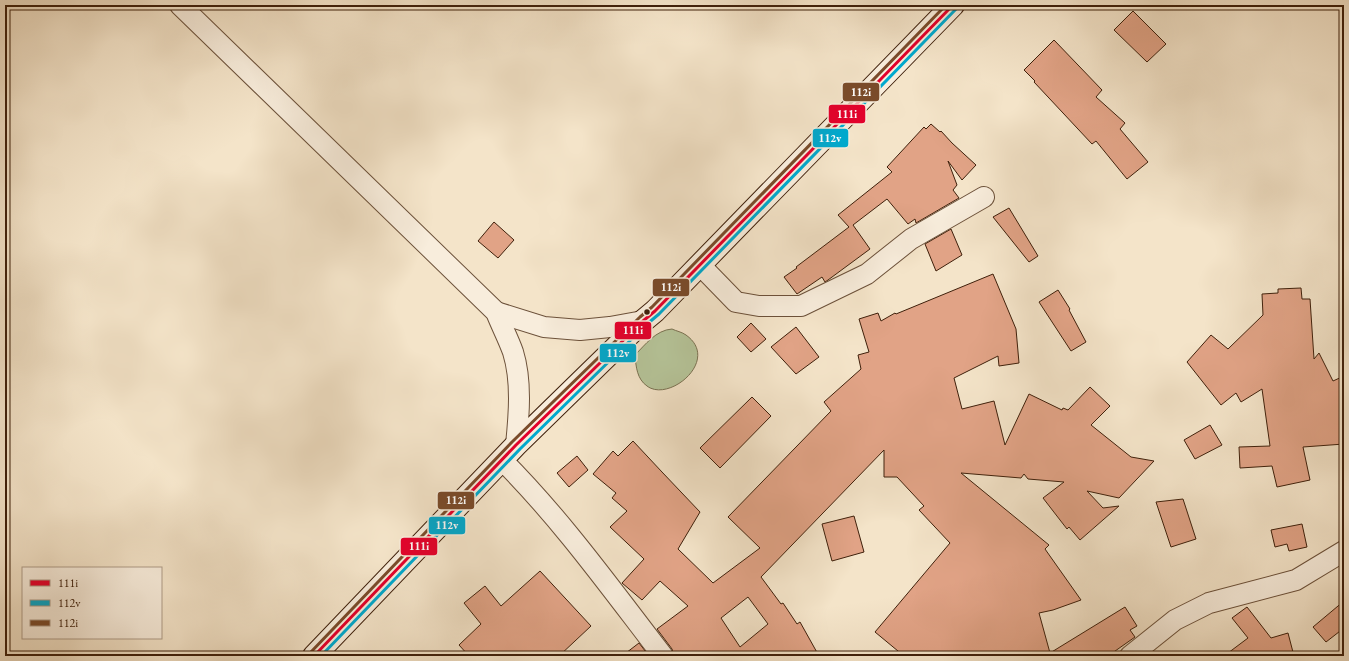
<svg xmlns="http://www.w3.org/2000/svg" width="1349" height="661" viewBox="0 0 1349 661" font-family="'EB Garamond',serif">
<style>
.green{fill:#b6c59a;stroke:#7a7252}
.building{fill:#e1a386;stroke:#3f200b;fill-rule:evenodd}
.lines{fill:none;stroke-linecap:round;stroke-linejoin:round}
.minor-casing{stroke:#6c513a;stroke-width:22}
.secondary-casing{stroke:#3f200b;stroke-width:24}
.minor{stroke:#f8eddc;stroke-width:20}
.secondary{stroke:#f8eddc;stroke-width:22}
.bus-1-casing{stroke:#f8eddc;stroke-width:6}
.bus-2-casing{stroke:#f8eddc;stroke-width:6}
.bus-3-casing{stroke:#f8eddc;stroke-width:6}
.bus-1{stroke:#e4002b;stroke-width:3}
.bus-2{stroke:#00a9ce;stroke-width:3}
.bus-3{stroke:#7a4b2a;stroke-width:3}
.bus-dot{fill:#3f200b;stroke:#f8eddc;stroke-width:1.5}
.line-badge{stroke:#f8eddc;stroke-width:1.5}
.badge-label{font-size:11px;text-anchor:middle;font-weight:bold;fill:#fff}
</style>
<rect width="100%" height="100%" fill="#f4e4c9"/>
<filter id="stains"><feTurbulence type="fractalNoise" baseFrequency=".005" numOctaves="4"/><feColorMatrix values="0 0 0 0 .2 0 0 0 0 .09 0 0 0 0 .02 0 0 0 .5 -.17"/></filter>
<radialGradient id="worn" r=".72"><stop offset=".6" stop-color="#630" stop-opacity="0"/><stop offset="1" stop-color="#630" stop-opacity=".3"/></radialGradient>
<!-- green -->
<path class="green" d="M 672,329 C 676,331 682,332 686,335 C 721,360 669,403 647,386 C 637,379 636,367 635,355 C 645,345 656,330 672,329 Z"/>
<!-- building -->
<g class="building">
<polygon points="1133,11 1166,44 1147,62 1114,30"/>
<polygon points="1054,40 1102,90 1096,97 1125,123 1120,129 1148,162 1127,179 1096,141 1092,144 1034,82 1035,81 1024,70"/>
<polygon points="931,124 940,132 941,131 952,143 976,165 962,180 948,161 957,185 953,190 959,198 916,223 915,219 908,224 887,199 853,225 870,249 828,280 825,282 822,277 797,294 784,277 797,268 796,267 849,227 838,215 892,172 887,167 924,127 926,129"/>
<polygon points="1009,208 1038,256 1029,262 993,217"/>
<polygon points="494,222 514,240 498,258 478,241"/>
<polygon points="951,229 962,255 936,271 925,244"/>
<path d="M 993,274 L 1016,329 L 1019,363 L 999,366 L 998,356 L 954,378 L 962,409 L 994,401 L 1005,445 L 1029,394 L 1062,410 L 1063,408 L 1068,410 L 1090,387 L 1110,406 L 1091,425 L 1131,457 L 1154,461 L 1119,498 L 1087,491 L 1103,508 L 1119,506 L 1080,540 L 1069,527 L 1067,529 L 1043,498 L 1064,482 L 1028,479 L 1024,474 L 1021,478 L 961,473 L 1049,545 L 1045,549 L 1081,600 L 1053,610 L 1039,613 L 1050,653 L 1125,607 L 1137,626 L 1130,630 L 1135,637 L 1108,656 L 904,656 L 875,632 L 950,543 L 919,510 L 924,506 L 897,477 L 884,477 L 884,450 L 761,577 L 781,604 L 783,603 L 797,624 L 800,622 L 819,656 L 674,656 L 672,649 L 657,629 L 688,606 L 660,581 L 642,600 L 622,583 L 644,559 L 610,527 L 627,511 L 612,498 L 616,493 L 593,474 L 613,451 L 618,456 L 633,441 L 662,472 L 700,512 L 678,549 L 713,583 L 760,548 L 728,517 L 831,411 L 824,402 L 861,369 L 858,355 L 869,352 L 859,319 L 878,313 L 881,321 L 895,313 L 896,314 ZM 748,597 L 768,624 L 740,647 L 721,618 Z"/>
<polygon points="1301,288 1302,299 1310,299 1314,359 1319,353 1333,381 1344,376 1344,444 1303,447 1310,480 1277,487 1272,466 1240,468 1239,447 1270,446 1262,389 1241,402 1236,393 1221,405 1187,362 1211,335 1228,349 1263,315 1262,294 1278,293 1278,289"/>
<polygon points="1058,290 1070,309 1069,310 1086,342 1071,351 1039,302"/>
<polygon points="751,323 766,339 751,352 737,337"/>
<polygon points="796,327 819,357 796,374 771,347"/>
<polygon points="752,397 771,416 720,468 700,448"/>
<polygon points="1210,425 1222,445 1195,459 1184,440"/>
<polygon points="577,456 588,470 569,487 557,473"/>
<polygon points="1183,499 1196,539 1171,547 1156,502"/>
<polygon points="854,516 864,552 832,561 822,524"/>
<polygon points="1302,524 1307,547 1289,551 1287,544 1275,547 1271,530"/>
<polygon points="540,571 591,626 559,656 469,656 459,645 481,624 464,603 485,586 501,606"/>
<polygon points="1344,601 1344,628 1326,642 1313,627"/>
<polygon points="1247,607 1271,638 1288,633 1294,656 1224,656 1248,638 1232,618"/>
<polygon points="639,643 649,656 622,656"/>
</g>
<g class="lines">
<!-- minor casing -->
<g class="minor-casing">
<g id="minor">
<path d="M 180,5 L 496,312 C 501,325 508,338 513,352 C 522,381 519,415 516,445"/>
<polyline points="700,265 736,302 759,306 801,306 867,274 911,239 984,197"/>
<polyline points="496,312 544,327 580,330 610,327 643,321"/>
<path d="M 502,460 C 562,520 612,590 663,656"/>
<polyline points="1130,656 1175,620 1209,603 1296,580 1344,551"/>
</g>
</g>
<!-- secondary casing -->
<g class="secondary-casing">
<polyline id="secondary" points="314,656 516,445 643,321 655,311 953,5"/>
</g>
<!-- minor -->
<use href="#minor" class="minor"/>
<!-- secondary -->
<use href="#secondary" class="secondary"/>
<!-- bus-1 casing -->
<g class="bus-1-casing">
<polyline id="bus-1" points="314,656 516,445 643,321 655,311 953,5"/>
</g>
<!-- bus-2 casing -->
<g class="bus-2-casing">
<polyline id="bus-2" points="321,656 520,449 646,325 659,314 957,8"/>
</g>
<!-- bus-3 casing -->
<g class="bus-3-casing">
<polyline id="bus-3" points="310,653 512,442 640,317 652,307 946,5"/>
</g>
<!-- bus-1 -->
<use href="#bus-1" class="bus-1"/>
<!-- bus-2 -->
<use href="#bus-2" class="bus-2"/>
<!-- bus-3 -->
<use href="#bus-3" class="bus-3"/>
</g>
<!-- markers -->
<circle class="bus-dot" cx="647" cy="312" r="3.5"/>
<g class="line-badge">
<rect x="842" y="82" width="38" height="20" rx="4" fill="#7a4b2a"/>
<rect x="828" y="104" width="38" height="20" rx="4" fill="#e4002b"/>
<rect x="812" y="128" width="37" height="20" rx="4" fill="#00a9ce"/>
<rect x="652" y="278" width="38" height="19" rx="4" fill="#7a4b2a"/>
<rect x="614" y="321" width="38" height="19" rx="4" fill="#e4002b"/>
<rect x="599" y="343" width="38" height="20" rx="4" fill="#00a9ce"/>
<rect x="437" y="491" width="38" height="19" rx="4" fill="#7a4b2a"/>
<rect x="428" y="516" width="38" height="19" rx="4" fill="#00a9ce"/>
<rect x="400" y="537" width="38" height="19" rx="4" fill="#e4002b"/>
</g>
<g class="badge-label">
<text x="861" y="96">112i</text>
<text x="847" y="118">111i</text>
<text x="830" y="142">112v</text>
<text x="671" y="291">112i</text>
<text x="633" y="334">111i</text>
<text x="618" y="357">112v</text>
<text x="456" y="504">112i</text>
<text x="447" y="529">112v</text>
<text x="419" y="550">111i</text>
</g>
<!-- margin -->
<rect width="1349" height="661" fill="none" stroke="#f4e4c9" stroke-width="20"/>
<rect x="6" y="6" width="1337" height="649" fill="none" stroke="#3f200b" stroke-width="2"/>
<rect x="10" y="10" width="1329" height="641" fill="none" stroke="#3f200b"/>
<!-- legend -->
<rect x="22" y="567" width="140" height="72" fill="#f8eddc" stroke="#ae9b88"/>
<rect x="30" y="580" width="20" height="6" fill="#e4002b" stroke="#ae9b88"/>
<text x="58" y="587" font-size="12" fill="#3f200b">111i</text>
<rect x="30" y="600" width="20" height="6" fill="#00a9ce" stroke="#ae9b88"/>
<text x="58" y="607" font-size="12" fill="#3f200b">112v</text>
<rect x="30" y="620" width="20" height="6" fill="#7a4b2a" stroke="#ae9b88"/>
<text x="58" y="627" font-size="12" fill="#3f200b">112i</text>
<rect width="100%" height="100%" filter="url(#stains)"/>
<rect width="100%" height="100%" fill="url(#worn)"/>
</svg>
